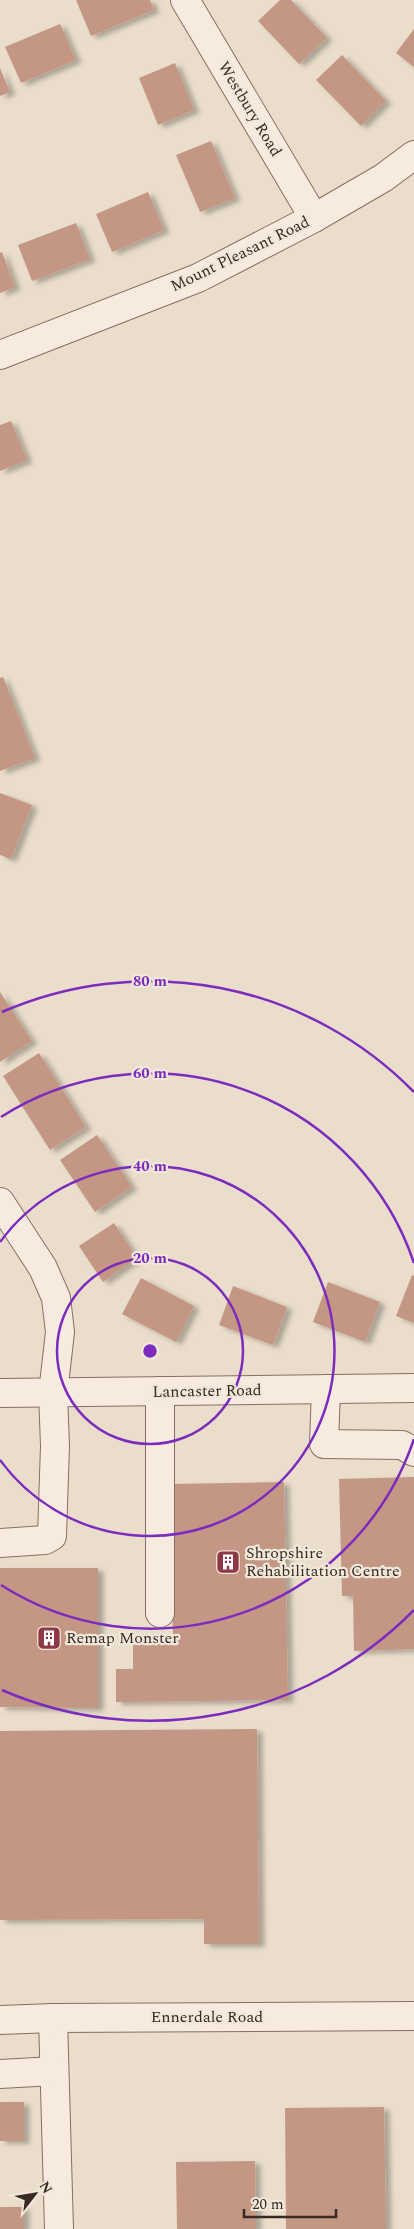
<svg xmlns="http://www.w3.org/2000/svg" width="414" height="2229" viewBox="0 0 414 2229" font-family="Spectral,serif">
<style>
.building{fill:#c49785;filter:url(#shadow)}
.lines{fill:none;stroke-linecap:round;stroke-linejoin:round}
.minor-casing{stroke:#856f61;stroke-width:30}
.minor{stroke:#f6ebde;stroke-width:28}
.ring{fill:none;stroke:#7b2cbf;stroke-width:2.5}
.labels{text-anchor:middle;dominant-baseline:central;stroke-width:4.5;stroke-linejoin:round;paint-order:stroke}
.street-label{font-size:16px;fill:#382a23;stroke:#f2e8da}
.poi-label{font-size:16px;fill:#382a23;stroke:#f2e8da;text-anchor:start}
.centre{fill:#7b2cbf;stroke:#f2e8da;stroke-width:2.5}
.ring-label{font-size:15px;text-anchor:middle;font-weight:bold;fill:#7b2cbf;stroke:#f2e8da;stroke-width:4.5;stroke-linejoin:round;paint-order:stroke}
</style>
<defs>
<filter id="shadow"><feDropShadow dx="5.5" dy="3" stdDeviation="2.5" flood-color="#0004"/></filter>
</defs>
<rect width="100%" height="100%" fill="#eaddcb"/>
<!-- building -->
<g class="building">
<polygon points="76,0 150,0 154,10 91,36"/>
<polygon points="280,0 291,0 327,38 299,64 258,21"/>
<polygon points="60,24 76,60 21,83 5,47"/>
<polygon points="414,29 414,67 396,53"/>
<polygon points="342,55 386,101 361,126 316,80"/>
<polygon points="175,63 194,110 158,125 139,78"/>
<polygon points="0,68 10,92 0,96"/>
<polygon points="211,141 235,198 200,212 176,155"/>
<polygon points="148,192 164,230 112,252 96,214"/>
<polygon points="76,223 90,259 32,281 18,245"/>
<polygon points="2,252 15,287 0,293 0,253"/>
<polygon points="11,421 27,460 0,471 0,425"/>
<polygon points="3,677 35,758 0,771 0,678"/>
<polygon points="0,793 32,805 11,859 0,855"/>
<polygon points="0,992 32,1041 0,1062"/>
<polygon points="39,1053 86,1127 50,1150 3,1076"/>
<polygon points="97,1135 132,1187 95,1212 60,1160"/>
<polygon points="114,1223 137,1258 103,1282 79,1246"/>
<polygon points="412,1275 414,1276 414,1323 396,1316"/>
<polygon points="141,1278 194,1306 176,1342 122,1314"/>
<polygon points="328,1282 380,1302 365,1342 313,1322"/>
<polygon points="233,1286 287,1307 273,1345 219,1325"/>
<polygon points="414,1477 414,1649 354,1651 353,1596 342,1596 339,1479"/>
<polygon points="284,1482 288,1700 116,1702 116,1669 133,1669 133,1642 173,1641 170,1484"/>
<polygon points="0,1568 98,1568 98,1708 0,1707"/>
<polygon points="257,1729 259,1944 204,1944 204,1919 0,1920 0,1731"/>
<rect x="0" y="2102" width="24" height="39"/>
<polygon points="384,2107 386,2229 286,2229 285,2108"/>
<polygon points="255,2161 256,2229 177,2229 176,2162"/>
<rect x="0" y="2207" width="24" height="22"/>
</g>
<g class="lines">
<!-- minor casing -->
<g class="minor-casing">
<g id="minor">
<polyline points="185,0 314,218"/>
<polyline points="0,355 198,278 314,218 383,178 414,155"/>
<polyline points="0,1202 43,1268 56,1298 60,1332 53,1393 55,1446 52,1536 45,1540 0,1543"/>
<polyline points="326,1389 324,1444 402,1445 414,1452"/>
<polyline points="160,1391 160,1613"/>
<polyline points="0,1393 414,1388"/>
<polyline points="53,2018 59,2229"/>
<polyline points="0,2020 53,2018 414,2016"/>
<polyline points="0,2074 54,2071"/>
</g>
</g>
<!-- minor -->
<use href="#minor" class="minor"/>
</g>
<!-- distance rings -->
<g class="ring">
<circle cx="150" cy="1351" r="93"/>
<path d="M0 1242A185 185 0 1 1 0 1460"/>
<path d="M414 1439A278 278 0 0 1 1 1585M1 1117A278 278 0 0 1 414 1263"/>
<path d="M414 1610A370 370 0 0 1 2 1690M2 1012A370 370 0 0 1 414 1092"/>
</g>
<!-- icons -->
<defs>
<g id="building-square" transform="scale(1.25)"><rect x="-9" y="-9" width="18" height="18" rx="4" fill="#8d3844" stroke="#f2e8da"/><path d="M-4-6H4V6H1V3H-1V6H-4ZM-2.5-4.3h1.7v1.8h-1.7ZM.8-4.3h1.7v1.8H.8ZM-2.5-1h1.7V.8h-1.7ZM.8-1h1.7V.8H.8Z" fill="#fff"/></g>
</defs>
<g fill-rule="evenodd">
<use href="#building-square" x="228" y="1562"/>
<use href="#building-square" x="49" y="1638"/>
</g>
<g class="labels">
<!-- street labels -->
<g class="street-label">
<text transform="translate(250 109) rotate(59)">Westbury Road</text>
<text transform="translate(240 254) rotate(-26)">Mount Pleasant Road</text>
<text transform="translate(207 1391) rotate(-1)">Lancaster Road</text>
<text x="207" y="2017">Ennerdale Road</text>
</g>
<!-- poi labels -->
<g class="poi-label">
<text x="246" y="1553">Shropshire<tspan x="246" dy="18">Rehabilitation Centre</tspan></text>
<text x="66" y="1638">Remap Monster</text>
</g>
</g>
<circle cx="150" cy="1351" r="8" class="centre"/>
<g class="ring-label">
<text x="150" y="986">80 m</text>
<text x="150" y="1078">60 m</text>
<text x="150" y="1171">40 m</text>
<text x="150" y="1263">20 m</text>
</g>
<!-- north arrow -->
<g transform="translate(35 2194) rotate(59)" stroke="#f2e8da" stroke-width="4" paint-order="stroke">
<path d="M0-4L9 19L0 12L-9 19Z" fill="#382a23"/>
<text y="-8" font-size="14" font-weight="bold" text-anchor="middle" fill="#382a23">N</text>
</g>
<!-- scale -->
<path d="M244 2209v8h92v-8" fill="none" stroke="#382a23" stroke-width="2.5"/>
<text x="252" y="2209" font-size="15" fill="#382a23" stroke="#f2e8da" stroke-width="4" paint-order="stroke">20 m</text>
</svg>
